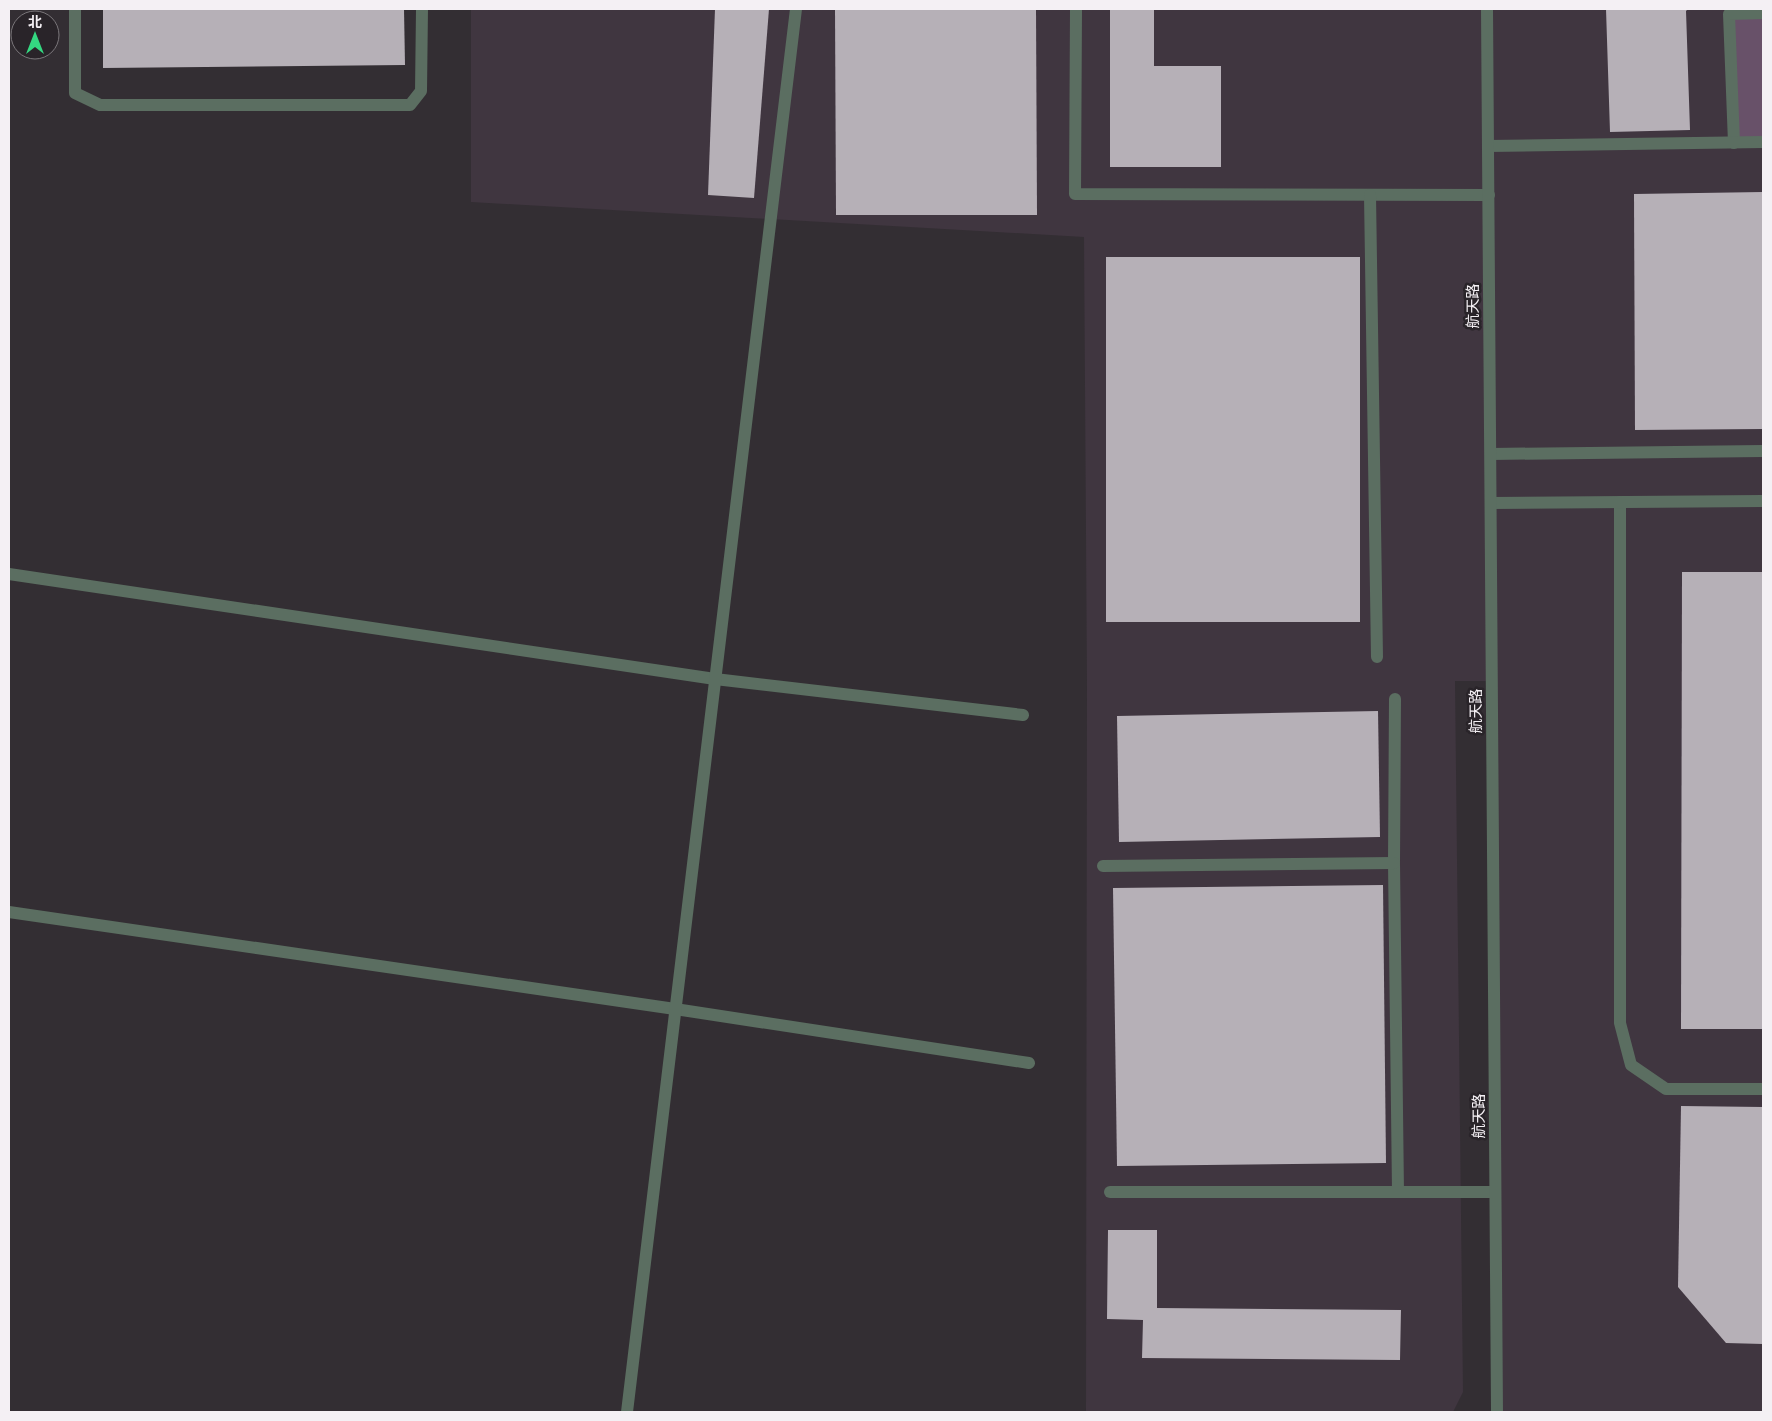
<svg xmlns="http://www.w3.org/2000/svg" width="1772" height="1421" viewBox="0 0 1772 1421" font-family="'Source Sans 3','Noto Sans SC',sans-serif">
<style>
.built{fill:#403640}
.green{fill:#685169}
.building{fill:#b6b0b7}
.lines{fill:none;stroke-linecap:round;stroke-linejoin:round}
.service{stroke:#5b6e61;stroke-width:12}
.minor{stroke:#5b6e61;stroke-width:12}
.tertiary{stroke:#5b6e61;stroke-width:12}
.labels{text-anchor:middle;dominant-baseline:central;stroke-width:5;stroke-linejoin:round;paint-order:stroke}
.street-label{font-size:15px;fill:#f4f0f4;stroke:#292429}
</style>
<rect width="100%" height="100%" fill="#332e33"/>
<!-- built -->
<polygon class="built" points="471,9 1763,9 1763,1412 1497,1412 1492,681 1455,681 1463,1392 1453,1412 1086,1412 1087,683 1084,237 471,202"/>
<!-- green -->
<polygon class="green" points="1763,13 1763,142 1734,143 1729,14"/>
<!-- building -->
<g class="building">
<polygon points="103,9 404,9 405,65 103,68"/>
<polygon points="715,9 769,9 754,198 708,195"/>
<polygon points="835,9 1036,9 1037,215 836,215"/>
<polygon points="1110,9 1154,9 1154,66 1221,66 1221,167 1110,167"/>
<polygon points="1606,9 1688,9 1686,11 1690,130 1610,132"/>
<polygon points="1763,192 1763,429 1635,430 1634,194"/>
<rect x="1106" y="257" width="254" height="365"/>
<polygon points="1682,572 1763,572 1763,1029 1681,1029"/>
<polygon points="1378,711 1380,837 1119,842 1117,716"/>
<polygon points="1383,885 1386,1163 1117,1166 1113,888"/>
<polygon points="1681,1106 1763,1107 1763,1344 1726,1343 1678,1287"/>
<polygon points="1108,1230 1157,1230 1157,1308 1401,1310 1400,1360 1142,1358 1143,1320 1107,1319"/>
</g>
<g class="lines">
<!-- service -->
<g class="service">
<polyline points="75,9 75,93 100,105 410,105 421,91 422,9"/>
<polyline points="1076,9 1075,194 1489,195"/>
<polyline points="1734,143 1729,14 1763,13"/>
<polyline points="1488,146 1763,142"/>
<polyline points="1370,195 1377,657"/>
<polyline points="1491,454 1763,451"/>
<polyline points="1620,502 1620,1023 1631,1065 1666,1089 1763,1089"/>
<polyline points="1491,503 1763,501"/>
<polyline points="1395,699 1394,863 1398,1192"/>
<polyline points="1103,866 1394,863"/>
<polyline points="1110,1192 1495,1192"/>
</g>
<!-- minor -->
<g class="minor">
<polyline points="9,574 715,679 1023,715"/>
<polyline points="9,912 675,1009 1029,1063"/>
<polyline points="627,1412 796,9"/>
</g>
<!-- tertiary -->
<polyline class="tertiary" points="1487,9 1497,1412"/>
</g>
<g class="labels">
<!-- street labels -->
<g class="street-label">
<text transform="translate(1473 306) rotate(-90)">航天路</text>
<text transform="translate(1476 711) rotate(-90)">航天路</text>
<text transform="translate(1479 1116) rotate(-90)">航天路</text>
</g>
</g>
<!-- border -->
<rect width="1772" height="1421" fill="none" stroke="#f4f0f4" stroke-width="20"/>
<!-- north arrow -->
<g transform="translate(35 35)"><circle r="24" fill="#292429" stroke="#7a767a"/>
<path d="M0-4L9 19L0 12L-9 19Z" fill="#34d881"/>
<text y="-8" font-size="14" font-weight="bold" text-anchor="middle" fill="#f4f0f4">北</text>
</g>
</svg>
